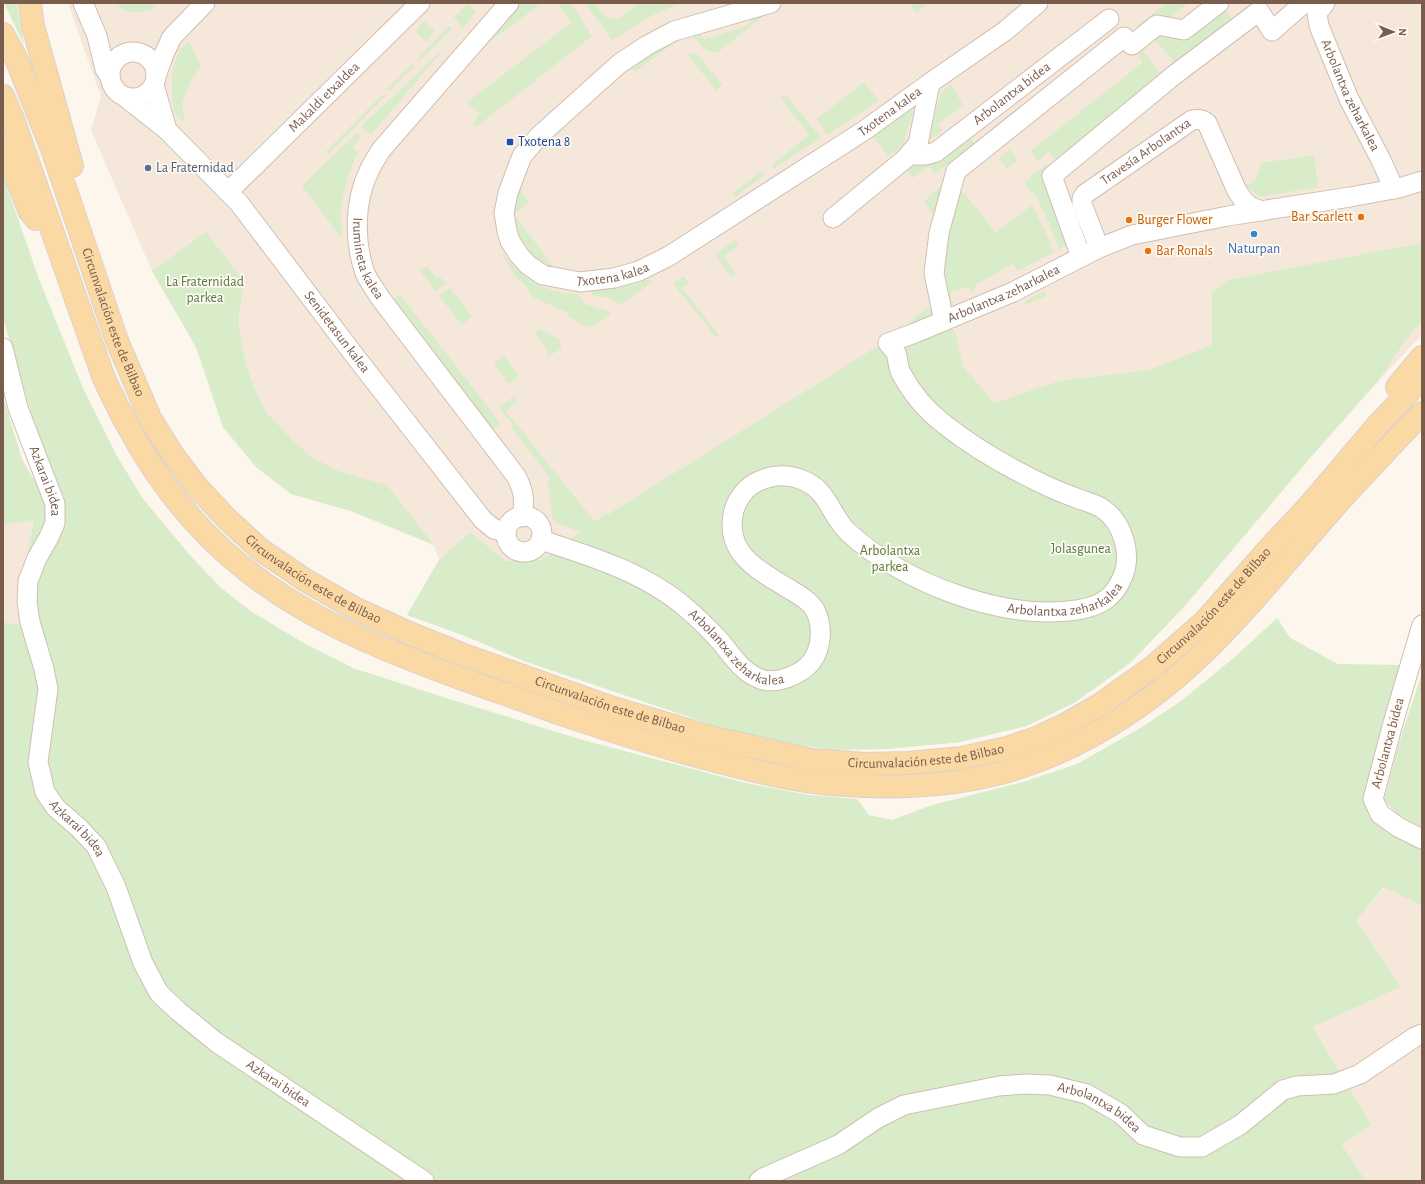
<svg xmlns="http://www.w3.org/2000/svg" width="1425" height="1184" viewBox="0 0 1425 1184" font-family="'Alegreya Sans',sans-serif">
<style>
.residential{fill:#f5e8da}
.green{fill:#d8ecc9}
.lines{fill:none;stroke-linecap:round;stroke-linejoin:round}
.minor-casing{stroke:#d1beb0;stroke-width:21}
.major-casing{stroke:#dad1cd;stroke-width:24}
.minor{stroke:#fff;stroke-width:19}
.major{stroke:#fbd9a5;stroke-width:22}
.transit-dot{fill:#1a4fb4;stroke:#fffaf3;stroke-width:1.5}
.service-dot{fill:#5c6f8a;stroke:#fffaf3;stroke-width:1.5}
.food-dot{fill:#e8710a;stroke:#fffaf3;stroke-width:1.5}
.shop-dot{fill:#3f7fe0;stroke:#fffaf3;stroke-width:1.5}
.labels{text-anchor:middle;dominant-baseline:central;stroke-width:3.5;stroke-linejoin:round;paint-order:stroke}
.street-label{font-size:14px;fill:#7a5c4d;stroke:#fffaf3}
.transit-label{font-size:14px;fill:#164399;stroke:#fffaf3;text-anchor:start}
.service-label{font-size:14px;fill:#4e5e75;stroke:#fffaf3;text-anchor:start}
.food-label{font-size:14px;fill:#c56008;stroke:#fffaf3;text-anchor:start}
.shop-label{font-size:14px;fill:#366cbe;stroke:#fffaf3}
.park-label{font-size:14px;fill:#537a41;stroke:#fffaf3}
</style>
<rect width="100%" height="100%" fill="#fdf6ec"/>
<!-- residential -->
<g class="residential">
<polygon points="68,3 1422,3 1422,335 1379,380 1310,458 1183,608 1130,663 1074,703 1026,726 960,742 888,749 833,750 745,736 524,661 465,636 407,615 439,560 434,545 351,511 291,494 256,467 223,427 196,347 152,271 91,130 101,97"/>
<polygon points="34,520 27,554 22,625 3,622 3,525"/>
<polygon points="1385,887 1422,906 1422,1181 1366,1181 1342,1145 1371,1124 1313,1027 1401,987 1356,921"/>
</g>
<!-- green -->
<g class="green">
<polygon points="4,3 17,3 24,45"/>
<polygon points="113,3 158,3 150,10 130,13"/>
<polygon points="468,3 476,12 462,29 454,17"/>
<polygon points="520,3 542,3 476,52"/>
<polygon points="571,3 592,36 476,127 472,125 480,113 466,103 571,23 558,5"/>
<polygon points="585,3 593,3 607,18 614,19 619,18 639,3 682,3 655,14 612,40"/>
<polygon points="909,3 929,3 916,13"/>
<polygon points="1166,3 1189,3 1168,19 1141,32 1136,27"/>
<polygon points="1222,6 1233,20 1176,64 1153,38"/>
<path d="M 775,7 L 718,52 C 705,53 700,44 692,35 L 682,37 L 635,72 L 627,63 L 696,29 L 704,39 L 747,26 L 754,13 Z"/>
<polygon points="424,20 435,31 426,42 416,32"/>
<polygon points="449,26 452,29 420,61 417,59"/>
<polygon points="189,42 201,67 191,80 182,104 185,123 175,114 172,99 172,72 180,49"/>
<polygon points="447,45 371,135 361,127"/>
<polygon points="1140,47 1165,79 1058,161 1049,152 1038,162 1031,151 1143,62 1135,52"/>
<polygon points="692,53 697,54 722,84 717,91 687,54"/>
<polygon points="412,64 415,66 389,91 387,89"/>
<polygon points="864,82 879,101 827,135 817,119"/>
<polygon points="951,85 963,105 938,124 942,130 928,142 941,92"/>
<polygon points="383,94 385,96 328,154 326,151"/>
<polygon points="785,94 821,138 773,169 773,164 809,135 781,98"/>
<polygon points="911,109 913,112 903,145 888,156 873,136"/>
<path d="M 357,133 L 361,137 L 352,147 L 358,152 C 349,171 339,202 341,224 C 341,229 342,235 343,240 L 302,186 Z"/>
<polygon points="968,135 975,144 935,174 928,166 913,178 904,167"/>
<polygon points="1010,149 1018,160 1007,169 999,159"/>
<path d="M 1314,155 L 1318,187 L 1260,197 L 1246,186 C 1256,180 1260,174 1260,163 Z"/>
<polygon points="1047,164 1053,194 1074,242 1059,249 1047,219 1037,198 1024,182"/>
<polygon points="762,171 765,175 735,197 732,193"/>
<polygon points="3,176 39,279 83,388 118,458 144,500 188,553 221,588 252,612 302,642 353,668 446,698 583,740 746,783 809,795 857,799 869,815 892,820 932,805 1023,782 1077,764 1142,727 1181,701 1237,655 1277,618 1290,638 1338,664 1403,665 1368,801 1422,844 1422,906 1384,887 1356,921 1401,987 1313,1027 1371,1124 1342,1145 1366,1181 3,1181 3,622 22,625 27,554 34,520 3,525 3,397 22,459 32,477 47,494 61,518 64,498 36,430 3,318"/>
<polygon points="943,185 938,220 923,202"/>
<polygon points="517,186 529,202 514,214 557,272 537,263 524,253 511,216"/>
<polygon points="959,189 965,194 996,233 1032,205 1048,237 1053,253 1017,271 1013,264 977,284 972,293 969,287 951,292 951,302 943,305 941,263"/>
<polygon points="206,232 244,281 238,321 242,346 248,371 255,390 266,412 294,442 313,458 336,470 361,478 387,485 434,545 351,511 291,494 256,467 223,427 196,347 152,271"/>
<polygon points="735,240 739,245 724,257 736,273 731,277 715,255"/>
<polygon points="1422,243 1422,321 1405,341 1379,380 1310,458 1183,608 1130,663 1074,703 1026,726 960,742 888,749 833,750 745,736 524,661 465,636 407,615 439,560 470,532 506,561 541,560 581,532 553,522 548,481 551,479 511,427 513,425 499,407 514,396 518,401 506,411 595,522 607,512 607,515 892,337 928,307 955,332 963,366 994,403 1059,381 1149,370 1212,345 1212,293 1228,280"/>
<path d="M 501,251 C 524,279 540,292 578,294 L 585,304 L 608,311 L 611,314 L 589,328 L 567,316 L 568,313 L 532,297 L 525,285 L 515,277 Z"/>
<polygon points="427,266 436,278 440,276 445,284 436,291 420,271"/>
<polygon points="684,276 688,283 682,288 719,335 716,338 673,283"/>
<polygon points="651,279 652,282 620,305 610,298 593,295 589,290 614,288"/>
<polygon points="450,288 472,316 462,325 439,296"/>
<polygon points="1045,290 1046,296 1025,305 1024,302"/>
<polygon points="400,295 482,399 500,424 492,431 390,302"/>
<path d="M 540,329 L 561,340 L 559,343 L 562,348 L 546,358 C 550,348 540,340 534,333 Z"/>
<polygon points="504,356 519,376 508,384 494,364"/>
<polygon points="1422,673 1422,827 1397,814 1384,800 1398,746"/>
</g>
<g class="lines">
<!-- minor casing -->
<g class="minor-casing">
<g id="minor">
<polyline points="83,3 97,36 105,69 110,77"/>
<path id="s1" d="M 509,3 L 381,150 C 377,157 372,164 369,171 C 354,202 354,241 365,273 C 369,282 376,291 381,299 L 516,476 C 524,491 525,500 522,517"/>
<path id="s2" d="M 771,3 L 674,31 L 646,46 L 619,64 L 540,135 L 522,156 L 508,193 L 504,213 L 507,231 L 510,241 L 519,255 L 528,265 L 543,275 L 580,282 L 614,278 L 639,271 L 669,256 L 865,130 L 930,83 L 1005,31 L 1038,3"/>
<path id="s3" d="M 1325,3 L 1317,13 L 1319,26 L 1349,99 L 1381,160 L 1394,189"/>
<circle cx="133" cy="75" r="23"/>
<polyline points="156,76 164,54 172,37 205,3"/>
<polyline points="154,85 167,130"/>
<path id="s4" d="M 125,97 L 167,130 L 239,203 L 358,360 L 483,520 L 494,529 L 506,532"/>
<path id="s5" d="M 909,155 L 925,155 L 936,152 L 1109,19"/>
<path id="s6" d="M 228,192 L 420,3"/>
<polyline points="833,218 905,159 918,144 930,83"/>
<path id="s7" d="M 1099,248 L 1082,204 L 1082,199 L 1085,194 L 1192,120 C 1198,119 1202,119 1207,123 L 1237,191 L 1244,201 L 1251,207 L 1262,211"/>
<polyline points="1081,257 1052,176 1173,76 1259,11 1272,31 1304,3"/>
<polyline points="944,321 934,273 939,233 956,171 1124,37 1132,45 1157,25 1184,30 1219,3"/>
<path id="s8" d="M 3,348 L 18,408 L 55,504 L 55,523 L 49,537 L 37,558 L 28,581 L 27,602 L 30,622 L 44,669 L 48,689 L 38,762 L 45,792 L 56,808 L 79,828 L 96,846 L 116,887 L 143,963 L 159,993 L 178,1011 L 216,1042 L 424,1181"/>
<circle cx="524" cy="534" r="18"/>
<path id="s9" d="M 541,540 C 590,556 646,573 686,608 C 698,618 709,629 720,641 C 731,654 741,671 758,678 C 774,686 802,675 812,661 C 822,647 823,626 815,610 C 809,600 799,595 789,589 C 760,571 726,555 733,515 C 735,502 744,489 755,483 C 770,475 784,473 800,479 C 830,490 828,513 848,532 C 903,583 1003,621 1077,610 C 1101,606 1114,598 1123,576 C 1132,554 1123,523 1103,509 C 1096,504 1087,502 1079,499 C 1068,495 1057,491 1047,486 C 1011,469 975,449 944,424 C 927,411 911,392 901,373 C 898,367 898,359 896,353 C 894,349 890,346 888,343 L 915,333 L 1013,292 L 1099,248 L 1132,235 L 1228,216 L 1350,197 L 1399,188 L 1422,181"/>
<polyline points="1422,625 1393,723 1373,799 1380,814 1398,827 1422,839"/>
<path id="s10" d="M 759,1181 L 763,1178 L 838,1145 L 878,1118 L 904,1105 L 999,1086 L 1026,1084 L 1050,1085 L 1087,1094 L 1121,1114 L 1143,1135 L 1180,1147 L 1202,1147 L 1240,1125 L 1283,1090 L 1297,1086 L 1334,1084 L 1360,1074 L 1415,1037 L 1422,1034"/>
</g>
</g>
<!-- major casing -->
<g class="major-casing">
<g id="major">
<polyline points="30,3 33,26 72,166"/>
<path id="s11" d="M 3,34 L 15,56 L 52,149 L 117,341 L 150,418 L 173,455 L 197,487 L 228,520 L 261,550 L 305,580 L 354,608 L 409,633 L 461,654 L 610,707 L 714,738 L 812,760 L 864,764 L 908,763 L 962,758 L 1007,748 L 1036,738 L 1068,723 L 1101,704 L 1154,666 L 1205,621 L 1275,542 L 1308,507 L 1376,427 L 1422,378"/>
<path d="M 3,96 L 13,119 L 103,376 C 137,451 180,518 245,569 C 306,618 379,648 452,675 C 487,688 523,700 558,713 C 614,732 671,750 728,764 C 762,773 796,781 831,784 C 902,790 978,786 1045,758 C 1100,736 1156,698 1199,657 C 1246,612 1286,562 1329,513 C 1359,479 1391,446 1422,413"/>
<polyline points="3,144 30,212 36,219"/>
<polyline points="1397,387 1422,357"/>
</g>
</g>
<!-- minor -->
<use href="#minor" class="minor"/>
<!-- major -->
<use href="#major" class="major"/>
</g>
<!-- markers -->
<rect class="transit-dot" x="506" y="138" width="8" height="8" rx="2"/>
<circle class="service-dot" cx="148" cy="168" r="4"/>
<g class="food-dot">
<circle cx="1361" cy="217" r="4"/>
<circle cx="1129" cy="220" r="4"/>
<circle cx="1148" cy="251" r="4"/>
</g>
<circle class="shop-dot" cx="1254" cy="234" r="4"/>
<g class="labels">
<!-- street labels -->
<g class="street-label">
<text stroke="none"><textPath href="#s5" startOffset="123">Arbolantxa bidea</textPath></text>
<text stroke="none"><textPath href="#s3" startOffset="102">Arbolantxa zeharkalea</textPath></text>
<text stroke="none"><textPath href="#s6" startOffset="135">Makaldi etxaldea</textPath></text>
<text stroke="none"><textPath href="#s2" startOffset="831">Txotena kalea</textPath></text>
<text stroke="none"><textPath href="#s7" startOffset="132">Travesía Arbolantxa</textPath></text>
<text stroke="none"><textPath href="#s1" startOffset="310">Irumineta kalea</textPath></text>
<text stroke="none"><textPath href="#s2" startOffset="507">Txotena kalea</textPath></text>
<text stroke="none"><textPath href="#s9" startOffset="1461">Arbolantxa zeharkalea</textPath></text>
<text stroke="none"><textPath href="#s11" startOffset="309">Circunvalación este de Bilbao</textPath></text>
<text stroke="none"><textPath href="#s4" startOffset="318">Senidetasun kalea</textPath></text>
<text stroke="none"><textPath href="#s8" startOffset="140">Azkarai bidea</textPath></text>
<text stroke="none"><textPath href="#s11" startOffset="645">Circunvalación este de Bilbao</textPath></text>
<text stroke="none"><textPath href="#s9" startOffset="909">Arbolantxa zeharkalea</textPath></text>
<text stroke="none"><textPath href="#s11" startOffset="1629">Circunvalación este de Bilbao</textPath></text>
<text stroke="none"><textPath href="#s9" startOffset="228">Arbolantxa zeharkalea</textPath></text>
<text stroke="none"><textPath href="#s11" startOffset="969">Circunvalación este de Bilbao</textPath></text>
<text transform="translate(1388 743) rotate(-75)">Arbolantxa bidea</text>
<text stroke="none"><textPath href="#s11" startOffset="1293">Circunvalación este de Bilbao</textPath></text>
<text stroke="none"><textPath href="#s8" startOffset="512">Azkarai bidea</textPath></text>
<text stroke="none"><textPath href="#s8" startOffset="848">Azkarai bidea</textPath></text>
<text stroke="none"><textPath href="#s10" startOffset="367">Arbolantxa bidea</textPath></text>
</g>
<!-- transit labels -->
<g class="transit-label">
<text x="518" y="142">Txotena 8</text>
</g>
<!-- service labels -->
<g class="service-label">
<text x="156" y="168">La Fraternidad</text>
</g>
<!-- food labels -->
<g class="food-label">
<text x="1353" y="217" text-anchor="end">Bar Scarlett</text>
<text x="1137" y="220">Burger Flower</text>
<text x="1156" y="251">Bar Ronals</text>
</g>
<!-- shop labels -->
<g class="shop-label">
<text x="1254" y="249">Naturpan</text>
</g>
<!-- park labels -->
<g class="park-label">
<text x="205" y="282">La Fraternidad<tspan x="205" dy="16">parkea</tspan></text>
<text x="1081" y="549">Jolasgunea</text>
<text x="890" y="551">Arbolantxa<tspan x="890" dy="16">parkea</tspan></text>
</g>
</g>
<!-- border -->
<rect width="1425" height="1184" fill="none" stroke="#7a5c4d" stroke-width="8"/>
<!-- north arrow -->
<g transform="translate(1393 32) rotate(91)" stroke="#fffaf3" stroke-width="3" paint-order="stroke">
<path d="M0-3L7 15L0 10L-7 15Z" fill="#7a5c4d"/>
<text y="-6" font-size="11" font-weight="bold" text-anchor="middle" fill="#7a5c4d">N</text>
</g>
</svg>
